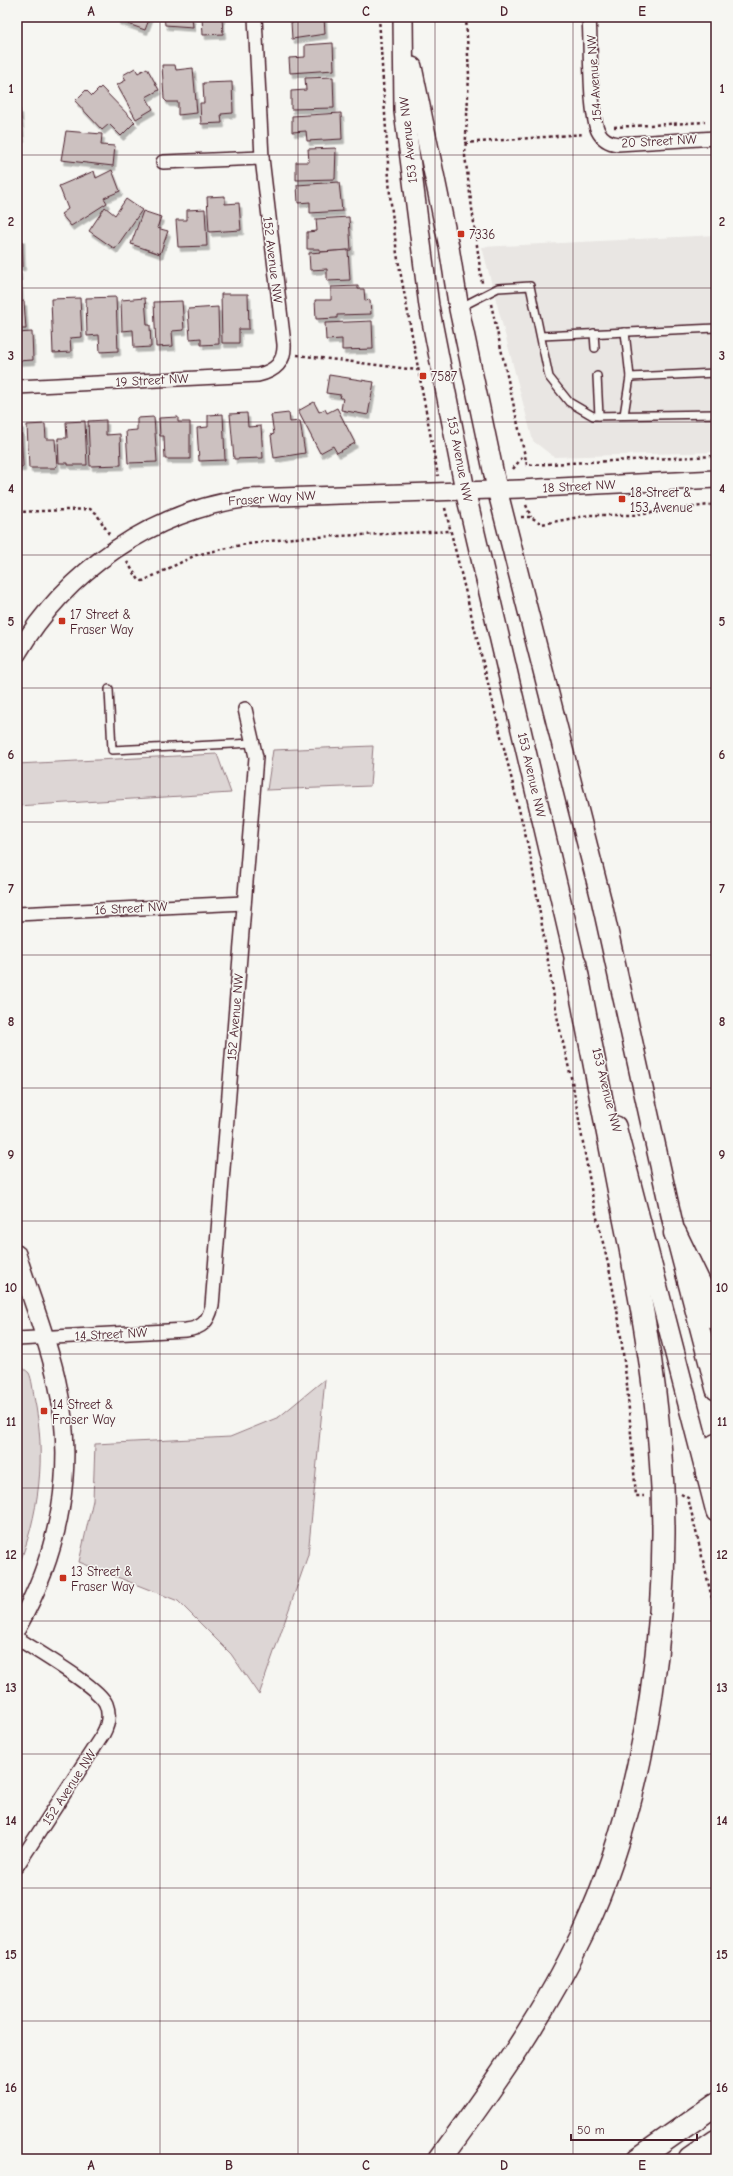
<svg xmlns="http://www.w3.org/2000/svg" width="733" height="2176" viewBox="0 0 733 2176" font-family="'Comic Neue',sans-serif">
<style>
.built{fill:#e9e6e3}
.green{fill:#ddd6d5;stroke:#947a80}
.building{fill:#ccc1c0;stroke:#4a1f2b;filter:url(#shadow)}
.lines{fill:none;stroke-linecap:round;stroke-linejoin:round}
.service-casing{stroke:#4a1f2b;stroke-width:10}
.minor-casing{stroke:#4a1f2b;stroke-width:16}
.tertiary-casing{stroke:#4a1f2b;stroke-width:20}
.secondary-casing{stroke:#4a1f2b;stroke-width:22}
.motorway-casing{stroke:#4a1f2b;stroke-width:25}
.path{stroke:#4a1f2b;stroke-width:2.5;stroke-dasharray:3 3;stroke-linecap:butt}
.service{stroke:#f6f6f2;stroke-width:7}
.minor{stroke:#f6f6f2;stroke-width:13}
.tertiary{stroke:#f6f6f2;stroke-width:17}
.secondary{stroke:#f6f6f2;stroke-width:19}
.motorway{stroke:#f6f6f2;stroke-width:22}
.grid{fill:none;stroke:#4a1f2b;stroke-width:1;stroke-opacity:0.55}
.poi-dot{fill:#c8321e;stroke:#f6f6f2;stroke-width:1.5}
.labels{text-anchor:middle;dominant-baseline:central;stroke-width:3;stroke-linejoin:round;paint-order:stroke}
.street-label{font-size:13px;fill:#4a1f2b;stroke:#f6f6f2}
.poi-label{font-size:13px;fill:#4a1f2b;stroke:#f6f6f2;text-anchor:start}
.neatline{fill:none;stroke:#4a1f2b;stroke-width:1.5}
.grid-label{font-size:13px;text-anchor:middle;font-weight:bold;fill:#4a1f2b}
</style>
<defs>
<filter id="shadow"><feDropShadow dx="2.5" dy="4.5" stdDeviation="0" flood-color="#0004"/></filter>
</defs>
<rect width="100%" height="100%" fill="#f6f6f2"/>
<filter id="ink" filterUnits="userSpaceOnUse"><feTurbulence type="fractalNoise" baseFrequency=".025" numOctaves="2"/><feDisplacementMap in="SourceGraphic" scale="8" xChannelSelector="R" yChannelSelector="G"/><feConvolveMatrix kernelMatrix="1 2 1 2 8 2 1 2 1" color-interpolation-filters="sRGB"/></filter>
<g filter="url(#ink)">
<!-- built -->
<polygon class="built" points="716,235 716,452 554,457 533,441 482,247"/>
<!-- green -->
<g class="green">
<polygon points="373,746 370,786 267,790 273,750"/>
<polygon points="217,754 231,793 17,806 17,764"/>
<path d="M 17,1364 C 20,1366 26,1370 29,1373 C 32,1379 33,1391 34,1397 C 47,1456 39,1515 17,1570 Z"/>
<polygon points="325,1379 308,1555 259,1695 231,1654 178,1601 79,1562 93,1500 95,1444 230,1437 279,1417"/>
</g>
<!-- building -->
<g class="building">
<polygon points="118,17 150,17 145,30 117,20"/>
<polygon points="164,17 192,17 193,27 165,25"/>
<polygon points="202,17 222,17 223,34 203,35"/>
<polygon points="297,17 324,17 325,34 292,39 291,22 298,22"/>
<polygon points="333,43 334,70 290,73 289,58 305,57 305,45"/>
<polygon points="162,65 175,65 176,70 193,68 197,113 178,115 178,102 167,102 164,99"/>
<polygon points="135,68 138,73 147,68 159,90 146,97 153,109 136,119 117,85 126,80 123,75"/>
<polygon points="333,77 334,108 291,109 291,91 306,90 305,78"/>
<polygon points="232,82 233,113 221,114 222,123 201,124 200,103 204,103 203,83"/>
<polygon points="101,87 135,122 121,136 109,124 102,130 75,101 86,90 92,96"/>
<polygon points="17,109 20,109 22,138 17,138"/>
<polygon points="341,113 342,139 307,141 306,131 292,132 292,116"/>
<polygon points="66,131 102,134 101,145 115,146 113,166 61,160"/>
<polygon points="336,148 335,179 296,180 296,162 309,162 308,149"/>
<polygon points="112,170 120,191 104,198 107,203 71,226 61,214 68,209 59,186 94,171 96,178"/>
<polygon points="339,182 342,211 310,213 310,202 298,203 297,185"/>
<polygon points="225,196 225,204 239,203 241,230 209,232 207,197"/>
<polygon points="126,199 142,210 115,249 89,231 105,207 115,215"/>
<polygon points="205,209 207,246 178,247 176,220 187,220 187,210"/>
<polygon points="143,211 161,217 157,228 168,231 160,254 131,244"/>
<polygon points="349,217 351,250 320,252 320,249 307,249 307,232 317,231 316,219"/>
<polygon points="17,238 22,238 23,266 17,266"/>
<polygon points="348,250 350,280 327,281 327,269 310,270 309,253"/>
<polygon points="17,269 19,269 21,298 17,298"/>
<polygon points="358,286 358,289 364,289 365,301 370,300 371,314 337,315 337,318 316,319 315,300 331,300 331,287"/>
<polygon points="221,294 248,294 249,329 239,329 239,343 222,343"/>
<polygon points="116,297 118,351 100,352 99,335 87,336 86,298"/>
<polygon points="80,298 82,337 70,338 71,352 53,353 51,299"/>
<polygon points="145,298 147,325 150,325 151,347 134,348 133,330 122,331 121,300"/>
<polygon points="24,301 26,329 17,329 17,302"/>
<polygon points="182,301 184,330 172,331 173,346 156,347 154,302"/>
<polygon points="218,307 219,344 201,345 201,338 190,339 188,309"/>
<polygon points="372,321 373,349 342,350 342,339 326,340 325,323"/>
<polygon points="32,332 33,360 17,361 17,333"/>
<polygon points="329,375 374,382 368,415 341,410 343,398 340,398 341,395 326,393"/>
<polygon points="314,402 319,412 325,409 327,413 337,408 355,443 337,453 333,446 320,453 298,411"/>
<polygon points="247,413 248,427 261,426 263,458 234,459 230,414"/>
<polygon points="289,413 290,422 300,421 305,453 274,458 271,435 274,434 271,415"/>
<polygon points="223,414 225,460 199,461 197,428 208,427 208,415"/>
<polygon points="154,417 157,462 128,463 126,431 137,430 137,418"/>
<polygon points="178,417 178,422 190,422 190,459 165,459 164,436 160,436 159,418"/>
<polygon points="106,420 106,435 120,434 121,465 90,466 88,421"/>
<polygon points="85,421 87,465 68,465 68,463 59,463 58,438 67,438 66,422"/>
<polygon points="21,424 23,467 17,467 17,425"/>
<polygon points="45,424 46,439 55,439 57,466 55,468 29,468 27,425"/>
</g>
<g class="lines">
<!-- service casing -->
<g class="service-casing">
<g id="service">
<polyline points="461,307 498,288 530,286 549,377 569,402 593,416 716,414"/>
<polyline points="625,332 630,377 716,373"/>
<polyline points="594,333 595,348"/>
<polyline points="541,336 716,328"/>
<polyline points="597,376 599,416"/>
<polyline points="624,415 630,377"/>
<polyline points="109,689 112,750 253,743"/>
</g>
</g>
<!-- minor casing -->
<g class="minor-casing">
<g id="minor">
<path d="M 589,17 C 591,42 589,112 598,131 C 602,139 609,143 618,144 L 716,138"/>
<polyline points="163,162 262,158"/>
<path d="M 17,387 L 258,375 C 275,371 285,362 284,344 L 262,158 L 255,17"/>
<polyline points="17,914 244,903"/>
<path d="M 17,1339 L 186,1330 C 202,1328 208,1322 212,1306 L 256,757 L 245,709"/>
<path d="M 17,1638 C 36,1651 98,1686 106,1704 C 110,1714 108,1725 103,1734 L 17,1866"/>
</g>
</g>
<!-- tertiary casing -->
<g class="tertiary-casing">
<g id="tertiary">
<path d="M 17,654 C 66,571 152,511 248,498 L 520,489 L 716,479"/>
<path d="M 17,1254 C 30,1296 48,1339 57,1382 C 76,1468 60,1552 17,1628"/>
</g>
</g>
<!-- secondary casing -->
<g class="secondary-casing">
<g id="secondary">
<polyline points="403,17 404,111 429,306 465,490 579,978"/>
<polyline points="412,67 449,247 459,309 497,489 601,899 675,1233 716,1390"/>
<polyline points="616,1126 716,1512"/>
</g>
</g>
<!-- motorway casing -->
<g class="motorway-casing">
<g id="motorway">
<polyline points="675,1233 716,1318"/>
<polyline points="707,1473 711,1455 716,1445"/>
<path d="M 440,2159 C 492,2088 544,2015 582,1935 C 649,1793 673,1604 660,1448 C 654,1368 639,1289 623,1211 C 607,1128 591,1046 575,963"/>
<polyline points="638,2159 716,2104"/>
<polyline points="690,2159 716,2141"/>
</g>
</g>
<!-- path -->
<g class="path">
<polyline points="379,17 390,195 397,254 438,476"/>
<polyline points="466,17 469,75 465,156 482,283"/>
<polyline points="614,127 705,122"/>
<polyline points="465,143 584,134"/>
<polyline points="491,304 527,465 716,456"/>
<polyline points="297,355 417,370"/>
<polyline points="513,469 524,455"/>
<polyline points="526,505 531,517"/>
<polyline points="445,508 530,854 558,1021 573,1086 594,1205 609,1268 619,1321 627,1385 636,1496 644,1496"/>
<polyline points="17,512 90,509 96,513 109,534"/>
<polyline points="521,517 531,517 542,524 590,515 636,515 716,504"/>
<polyline points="127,562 139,580 143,581 196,555 241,545 293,538 451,531"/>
<polyline points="681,1494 688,1498 716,1615"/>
</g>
<!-- service -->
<use href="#service" class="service"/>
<!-- minor -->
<use href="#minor" class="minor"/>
<!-- tertiary -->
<use href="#tertiary" class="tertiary"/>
<!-- secondary -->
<use href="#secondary" class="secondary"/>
<!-- motorway -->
<use href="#motorway" class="motorway"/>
</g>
</g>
<!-- grid -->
<path class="grid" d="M 160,17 L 160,2159M 298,17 L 298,2159M 435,17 L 435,2159M 573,17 L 573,2159M 17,155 L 716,155M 17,288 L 716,288M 17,422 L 716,422M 17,555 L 716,555M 17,688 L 716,688M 17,822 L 716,822M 17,955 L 716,955M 17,1088 L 716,1088M 17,1221 L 716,1221M 17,1354 L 716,1354M 17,1488 L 716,1488M 17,1621 L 716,1621M 17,1754 L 716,1754M 17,1888 L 716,1888M 17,2021 L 716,2021"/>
<!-- markers -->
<g class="poi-dot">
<rect x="457" y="230" width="8" height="8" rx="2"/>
<rect x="419" y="372" width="8" height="8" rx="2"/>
<rect x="618" y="495" width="8" height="8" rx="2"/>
<rect x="58" y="617" width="8" height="8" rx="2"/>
<rect x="40" y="1407" width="8" height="8" rx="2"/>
<rect x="59" y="1574" width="8" height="8" rx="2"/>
</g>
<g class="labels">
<!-- street labels -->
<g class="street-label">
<text transform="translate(594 78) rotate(-94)">154 Avenue NW</text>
<text transform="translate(408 140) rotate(-96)">153 Avenue NW</text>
<text transform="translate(659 141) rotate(-3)">20 Street NW</text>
<text transform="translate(273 260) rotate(83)">152 Avenue NW</text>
<text transform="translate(152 380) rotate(-3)">19 Street NW</text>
<text transform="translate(460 459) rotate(79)">153 Avenue NW</text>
<text transform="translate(579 486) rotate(-3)">18 Street NW</text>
<text transform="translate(272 498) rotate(-4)">Fraser Way NW</text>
<text transform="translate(532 775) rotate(77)">153 Avenue NW</text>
<text transform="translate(131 908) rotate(-3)">16 Street NW</text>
<text transform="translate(235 1017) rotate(-85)">152 Avenue NW</text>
<text transform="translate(607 1090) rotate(76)">153 Avenue NW</text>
<text transform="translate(111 1334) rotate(-3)">14 Street NW</text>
<text transform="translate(69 1787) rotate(-57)">152 Avenue NW</text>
</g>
<!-- poi labels -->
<g class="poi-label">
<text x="469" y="234">7336</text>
<text x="431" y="376">7587</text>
<text x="630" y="492">18 Street &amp;<tspan x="630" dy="15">153 Avenue</tspan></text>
<text x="70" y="614">17 Street &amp;<tspan x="70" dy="15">Fraser Way</tspan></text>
<text x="52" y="1404">14 Street &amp;<tspan x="52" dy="15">Fraser Way</tspan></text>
<text x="71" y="1571">13 Street &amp;<tspan x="71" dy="15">Fraser Way</tspan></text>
</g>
</g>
<!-- margin -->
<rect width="733" height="2176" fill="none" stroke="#f6f6f2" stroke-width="44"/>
<!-- scale -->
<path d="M571 2134v6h126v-6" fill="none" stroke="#4a1f2b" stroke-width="2"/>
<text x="577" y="2134" font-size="12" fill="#4a1f2b" stroke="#f6f6f2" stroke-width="3" paint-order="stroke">50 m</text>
<rect x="22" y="22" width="689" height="2132" class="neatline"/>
<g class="grid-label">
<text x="91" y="16">A</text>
<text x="229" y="16">B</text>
<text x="366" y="16">C</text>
<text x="504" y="16">D</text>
<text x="642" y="16">E</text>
<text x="11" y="93">1</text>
<text x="722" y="93">1</text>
<text x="11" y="226">2</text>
<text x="722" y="226">2</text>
<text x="11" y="360">3</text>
<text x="722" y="360">3</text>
<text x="11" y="493">4</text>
<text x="722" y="493">4</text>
<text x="11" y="626">5</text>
<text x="722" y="626">5</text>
<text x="11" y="759">6</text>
<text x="722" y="759">6</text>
<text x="11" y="893">7</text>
<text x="722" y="893">7</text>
<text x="11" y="1026">8</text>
<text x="722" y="1026">8</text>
<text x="11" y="1159">9</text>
<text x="722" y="1159">9</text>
<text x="11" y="1292">10</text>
<text x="722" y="1292">10</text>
<text x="11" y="1426">11</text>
<text x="722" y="1426">11</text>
<text x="11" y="1559">12</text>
<text x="722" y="1559">12</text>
<text x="11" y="1692">13</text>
<text x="722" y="1692">13</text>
<text x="11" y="1825">14</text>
<text x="722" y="1825">14</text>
<text x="11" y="1959">15</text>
<text x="722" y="1959">15</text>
<text x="11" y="2092">16</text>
<text x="722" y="2092">16</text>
<text x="91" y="2170">A</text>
<text x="229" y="2170">B</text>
<text x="366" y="2170">C</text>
<text x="504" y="2170">D</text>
<text x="642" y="2170">E</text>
</g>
</svg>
